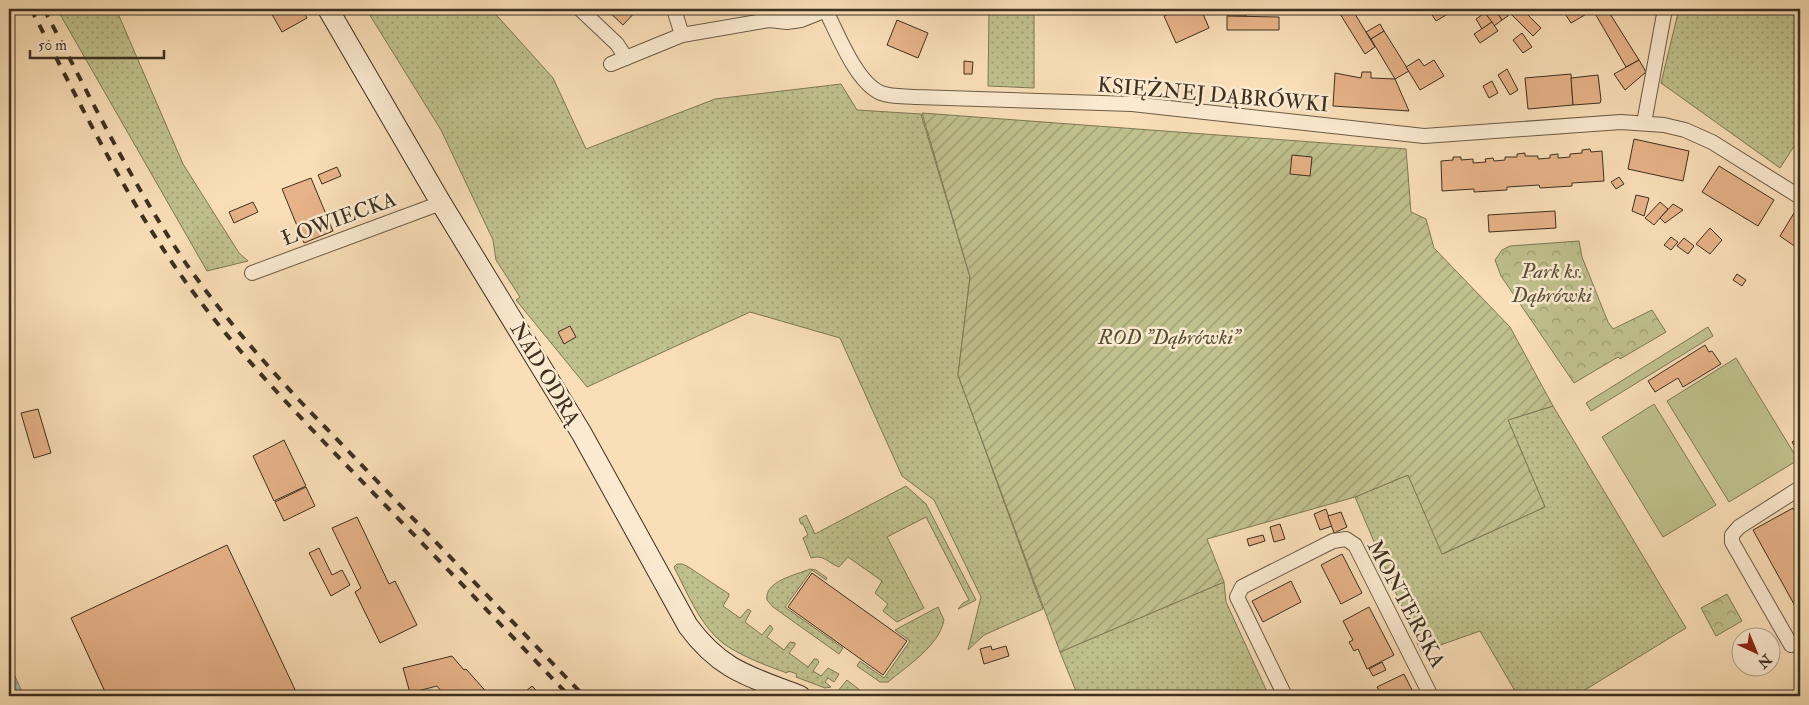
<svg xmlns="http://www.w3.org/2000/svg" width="1809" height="705" viewBox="0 0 1809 705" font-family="'IM FELL Double Pica',serif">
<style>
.grass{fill:url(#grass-dots);stroke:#7e7857}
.park{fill:url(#park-crowns);stroke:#7e7857}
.garden{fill:url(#garden-furrows);stroke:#7e7857}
.pitch{fill:#bfc18d;stroke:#7e7857}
.water{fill:url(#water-waves);stroke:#79837b}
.building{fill:#e7b288;stroke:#3c3021}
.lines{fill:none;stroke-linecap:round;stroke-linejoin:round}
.street-casing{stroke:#6b5c46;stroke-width:16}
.secondary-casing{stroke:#3c3021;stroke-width:22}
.street{stroke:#fbead0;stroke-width:14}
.secondary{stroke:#fbead0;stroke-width:20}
.rail{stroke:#3c3021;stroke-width:4;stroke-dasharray:9 9;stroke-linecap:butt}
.labels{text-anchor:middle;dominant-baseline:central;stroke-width:5;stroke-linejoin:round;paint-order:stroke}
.street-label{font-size:21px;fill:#3c3021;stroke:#fbead0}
.park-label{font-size:21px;font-style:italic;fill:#564d37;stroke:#fbead0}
</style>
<defs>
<pattern id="grass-dots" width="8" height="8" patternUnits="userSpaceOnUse" patternTransform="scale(1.25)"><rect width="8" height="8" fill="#bfc18d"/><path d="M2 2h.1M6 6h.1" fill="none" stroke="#9c9d73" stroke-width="1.8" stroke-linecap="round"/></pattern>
<pattern id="park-crowns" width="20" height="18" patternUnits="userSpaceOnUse" patternTransform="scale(1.25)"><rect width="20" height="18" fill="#bfc18d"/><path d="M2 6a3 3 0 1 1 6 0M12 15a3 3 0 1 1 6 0" fill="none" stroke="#9c9d73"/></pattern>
<pattern id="garden-furrows" width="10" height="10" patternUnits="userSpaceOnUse" patternTransform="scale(1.25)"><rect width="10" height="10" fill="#bfc18d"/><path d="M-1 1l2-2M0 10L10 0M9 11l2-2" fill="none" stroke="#9c9d73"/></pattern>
<pattern id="water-waves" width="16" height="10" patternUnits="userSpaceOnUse" patternTransform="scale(1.25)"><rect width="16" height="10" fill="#a1bab7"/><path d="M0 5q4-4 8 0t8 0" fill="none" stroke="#849894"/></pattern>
</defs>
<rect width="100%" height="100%" fill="#f9deb7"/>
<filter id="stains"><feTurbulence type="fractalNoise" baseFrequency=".004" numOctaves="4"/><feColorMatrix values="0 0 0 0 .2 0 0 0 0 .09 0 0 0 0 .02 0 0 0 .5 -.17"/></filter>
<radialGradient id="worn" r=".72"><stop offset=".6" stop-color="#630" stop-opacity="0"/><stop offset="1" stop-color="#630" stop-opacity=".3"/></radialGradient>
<!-- grass -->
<g class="grass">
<polygon points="57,9 116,9 183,164 239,253 248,261 207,271"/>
<polygon points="366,9 491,9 553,78 586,149 715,99 841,84 857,110 921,114 970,277 958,375 1043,609 984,635 968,650 981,597 934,500 902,476 840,338 750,312 587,387 516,300 520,297 496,260 493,240 441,130"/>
<polygon points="989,9 1034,9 1034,88 988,86"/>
<polygon points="1679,9 1800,9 1800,137 1780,168 1661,83"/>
<polygon points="1553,406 1686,628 1575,696 1518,696 1480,631 1421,652 1355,497 1408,475 1443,554 1545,507 1508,420"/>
<path d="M 906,486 L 926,504 L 976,600 L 958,609 L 963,603 L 969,600 L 926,517 L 887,537 L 924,608 L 897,622 L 883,611 L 888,604 L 875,593 L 882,581 L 848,557 L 839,567 C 828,563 824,554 811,558 L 803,538 L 808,535 L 803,524 L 801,524 L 799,519 L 806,515 L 815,534 Z"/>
<path d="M 677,564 L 682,564 L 687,566 L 729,594 L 729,596 L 723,606 L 740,618 L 748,609 L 751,611 L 745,622 L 762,635 L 770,625 L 771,626 L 773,629 L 767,637 L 784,650 L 790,642 L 795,643 L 795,645 L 789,653 L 808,667 L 814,659 L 817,659 L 819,662 L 813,671 L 821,676 L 828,668 L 839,674 L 834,682 L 828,678 L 825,682 L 831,687 L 825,688 L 796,677 L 797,674 L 788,671 L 787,673 C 765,665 743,657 724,644 C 700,626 687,592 674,567 Z"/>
<path d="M 810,569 L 816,570 L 827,578 L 826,580 L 812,570 L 785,607 L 843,648 L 839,654 L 773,607 L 767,600 C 764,581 796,575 810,569 Z"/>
<polygon points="1224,582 1226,602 1269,696 1078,696 1060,652"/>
<path d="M 938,607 L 944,620 C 939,646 907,666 888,682 L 880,682 L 857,666 L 860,661 L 884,678 L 910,641 L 895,630 Z"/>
<polygon points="847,680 861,691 863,696 844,696 837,692"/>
</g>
<!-- park -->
<g class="park">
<polygon points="1579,241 1582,257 1608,322 1613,329 1652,310 1666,332 1620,359 1618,357 1574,383 1501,276 1495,260 1502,250 1510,246"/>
<polygon points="1727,594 1742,621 1716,636 1701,608"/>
</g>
<!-- garden -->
<polygon class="garden" points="922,113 1406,149 1411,212 1426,219 1434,248 1510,327 1553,406 1508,420 1545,507 1442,554 1408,475 1355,497 1207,539 1224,582 1060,652 958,375 970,277"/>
<!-- pitch -->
<g class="pitch">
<polygon points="1708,327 1713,336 1591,411 1586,403"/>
<polygon points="1736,358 1798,460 1729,502 1667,401"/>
<polygon points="1654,404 1716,505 1663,537 1602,437"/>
</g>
<!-- water -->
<polygon class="water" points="9,663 24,696 9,696"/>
<!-- building -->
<g class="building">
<polygon points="269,9 302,9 307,18 282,32"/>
<polygon points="606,9 638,9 623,25"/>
<polygon points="1181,9 1201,9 1209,28 1176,43 1164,16"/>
<polygon points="1228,9 1246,9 1246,16 1227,16"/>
<polygon points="1337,9 1352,9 1375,47 1365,54"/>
<polygon points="1430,9 1456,9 1436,21 1429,10"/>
<polygon points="1492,9 1495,9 1502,20 1494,26 1485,13"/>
<polygon points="1503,9 1508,16 1502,20 1497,12"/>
<polygon points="1506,9 1522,9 1541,28 1533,36"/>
<polygon points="1562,9 1595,9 1571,23"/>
<polygon points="1595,9 1607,9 1639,60 1626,67 1593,10"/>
<polygon points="1485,13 1492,22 1482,29 1476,19"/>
<polygon points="1227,16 1279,17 1279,30 1227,30"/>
<polygon points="897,20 928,33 918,58 887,45"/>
<polygon points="1492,22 1498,31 1480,43 1474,34"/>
<polygon points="1380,24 1384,31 1371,39 1366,32"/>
<polygon points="1384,31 1409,71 1395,79 1371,39"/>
<polygon points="1522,33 1532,47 1523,53 1513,40"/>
<polygon points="1419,59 1424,66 1434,60 1444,76 1420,90 1406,67"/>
<polygon points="1639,60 1646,72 1625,90 1614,74"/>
<polygon points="964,61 973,62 972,74 964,74"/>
<polygon points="1507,69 1518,90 1510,95 1498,75"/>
<polygon points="1362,72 1371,72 1371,78 1395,79 1409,111 1333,106 1335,73 1361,78"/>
<polygon points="1571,74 1573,105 1528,109 1525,78"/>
<polygon points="1598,75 1601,100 1600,103 1573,105 1571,78"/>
<polygon points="1492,81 1498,93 1489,98 1483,86"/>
<polygon points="1634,139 1689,151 1683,181 1628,169"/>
<polygon points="1590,149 1591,152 1602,151 1604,181 1572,183 1572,186 1540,188 1539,185 1507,187 1507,190 1474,192 1474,189 1442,191 1441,161 1453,160 1453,157 1461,157 1461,160 1473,159 1473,163 1486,162 1485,159 1493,158 1494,161 1505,160 1505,157 1517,157 1517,154 1525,153 1525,156 1538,156 1538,159 1550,158 1550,155 1558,154 1558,158 1570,157 1570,154 1582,153 1582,150"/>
<polygon points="1292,155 1312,157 1310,176 1290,174"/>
<polygon points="1719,166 1774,200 1758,226 1702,192"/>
<polygon points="337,167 341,176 322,184 318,175"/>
<polygon points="1619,177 1624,184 1616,189 1611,182"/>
<polygon points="311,178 333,231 304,243 282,189"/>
<polygon points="1636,195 1649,198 1644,216 1632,211"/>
<polygon points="253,202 258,212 234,223 229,212"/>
<polygon points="1660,202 1668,209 1654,225 1645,218"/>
<polygon points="1673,204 1683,210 1665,223 1660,218"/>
<polygon points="1555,211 1556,228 1489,232 1488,215"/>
<polygon points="1794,213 1800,217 1800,250 1780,236"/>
<polygon points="1710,228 1722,240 1710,254 1696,244"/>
<polygon points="1671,237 1678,242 1671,250 1664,245"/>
<polygon points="1684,238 1694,246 1688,254 1677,246"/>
<polygon points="1737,274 1746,280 1742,286 1733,280"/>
<polygon points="570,326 576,337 564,344 558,332"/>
<polygon points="1705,345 1709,352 1712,351 1721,364 1683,387 1678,378 1655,392 1648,381"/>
<polygon points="38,409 51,453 34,458 21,413"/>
<polygon points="1800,437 1800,455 1792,442"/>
<polygon points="284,440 306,486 274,501 253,456"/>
<polygon points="306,487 315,506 284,521 275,502"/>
<polygon points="1793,508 1800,521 1800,615 1753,530"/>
<polygon points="1326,509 1332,526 1320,530 1314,514"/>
<polygon points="1341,512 1347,527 1334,533 1328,516"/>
<polygon points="357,517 389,584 395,581 417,625 380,643 355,592 361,588 332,528"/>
<polygon points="1280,524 1285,539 1274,542 1270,527"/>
<polygon points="1263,535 1265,541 1249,546 1247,539"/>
<polygon points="227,545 298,696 107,696 71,618"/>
<polygon points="319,548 332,575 342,570 350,585 331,596 309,553"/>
<polygon points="1342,554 1362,593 1341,604 1321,565"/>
<polygon points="812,573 907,641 883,675 788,607"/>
<polygon points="1291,581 1301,602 1263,622 1252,601"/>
<polygon points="1369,607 1394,655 1367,669 1358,649 1354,651 1349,642 1353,640 1343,621"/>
<polygon points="991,646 992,650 1006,646 1009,656 984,664 980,649"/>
<polygon points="452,656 464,670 466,669 490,696 454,696 449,692 445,696 437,686 410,693 403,668"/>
<polygon points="1382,662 1386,670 1373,676 1369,669"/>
<polygon points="1404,674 1415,696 1382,696 1377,687"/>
<polygon points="532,686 542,696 520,696"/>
</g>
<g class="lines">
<!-- street casing -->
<g class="street-casing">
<g id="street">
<polyline points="580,9 617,44 626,58"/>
<polyline points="674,9 682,35"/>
<path d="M 825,9 C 837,32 856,83 881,93 C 891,97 905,96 916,97 L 1132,104 L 1424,136 L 1621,122 L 1664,125 L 1685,130 L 1712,142 L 1800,197"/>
<polyline points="611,64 682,35 769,20 787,22 801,20 826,10"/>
<polyline points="1644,123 1665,9"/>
<polyline points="252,273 441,203"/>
<polyline points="1791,645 1732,542 1732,535 1739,527 1800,488"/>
<polyline points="1285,696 1237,597 1242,587 1333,541 1346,539 1355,545 1431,696"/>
</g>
</g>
<!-- secondary casing -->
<g class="secondary-casing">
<path id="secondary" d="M 328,9 L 441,203 L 582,434 L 688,626 C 721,671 751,677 800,696"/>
</g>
<!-- street -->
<use href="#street" class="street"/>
<!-- secondary -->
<use href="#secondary" class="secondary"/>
<!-- rail -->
<g class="rail">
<path d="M 31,9 C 81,105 128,204 193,292 C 241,356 296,413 351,470 C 424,545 497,620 569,696"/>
<path d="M 44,9 C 89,95 132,184 187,265 C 221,313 259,357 299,400 L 584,696"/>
</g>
</g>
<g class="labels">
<!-- street labels -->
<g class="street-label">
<text transform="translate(1213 95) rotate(5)">KSIĘŻNEJ DĄBRÓWKI</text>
<text transform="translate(339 219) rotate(-20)">ŁOWIECKA</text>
<text transform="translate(545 374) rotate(59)">NAD ODRĄ</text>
<text transform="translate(1406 604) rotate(62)">MONTERSKA</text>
</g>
<!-- park labels -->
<g class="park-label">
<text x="1552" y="271">Park ks.<tspan x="1552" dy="24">Dąbrówki</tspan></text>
<text x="1169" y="337">ROD "Dąbrówki"</text>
</g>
</g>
<!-- margin -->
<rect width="1809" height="705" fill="none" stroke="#f9deb7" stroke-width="30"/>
<rect x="10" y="10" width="1789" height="685" fill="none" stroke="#3c3021" stroke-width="2.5"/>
<rect x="15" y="15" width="1779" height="675" fill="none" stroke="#3c3021"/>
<!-- north arrow -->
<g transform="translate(1756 652) rotate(136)"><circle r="24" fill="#fbead0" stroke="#afa08a"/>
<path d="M0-4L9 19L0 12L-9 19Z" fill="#8f2418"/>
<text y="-8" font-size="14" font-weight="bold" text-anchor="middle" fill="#3c3021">N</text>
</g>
<!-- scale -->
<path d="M30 50v8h134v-8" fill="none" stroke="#3c3021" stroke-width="2.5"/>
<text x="38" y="50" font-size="15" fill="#3c3021" stroke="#fbead0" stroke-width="4" paint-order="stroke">50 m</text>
<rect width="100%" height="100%" filter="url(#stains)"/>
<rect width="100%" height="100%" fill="url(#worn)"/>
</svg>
